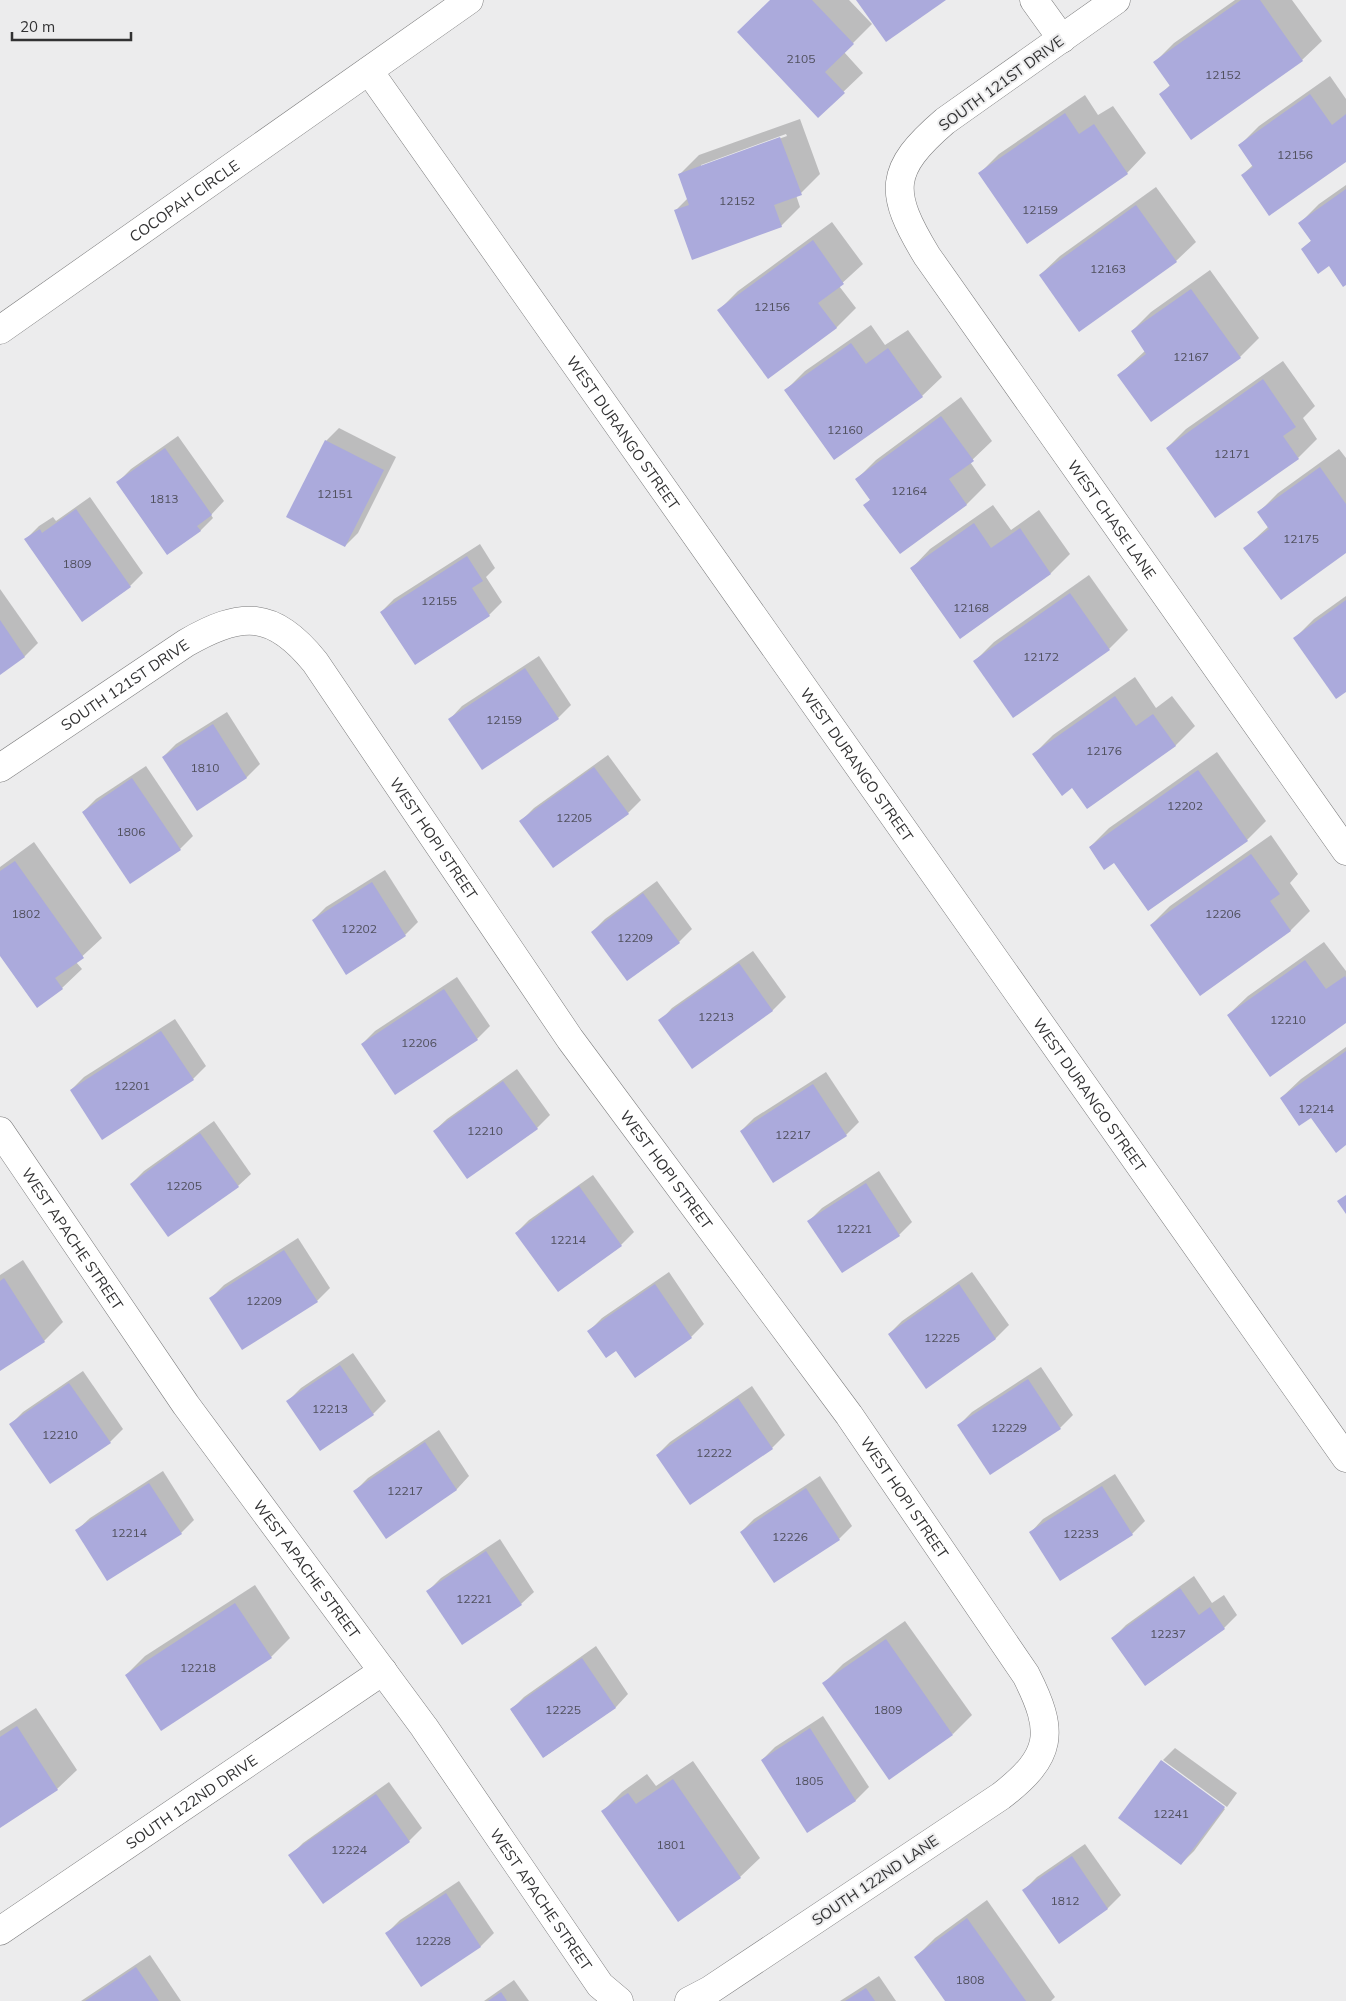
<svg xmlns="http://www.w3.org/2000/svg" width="1346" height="2001" viewBox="0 0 1346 2001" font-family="Mulish,sans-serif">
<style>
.shadow{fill:#0003;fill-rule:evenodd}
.building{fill:#abaadc}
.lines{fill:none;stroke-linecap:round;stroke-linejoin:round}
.minor-casing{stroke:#7c7c7d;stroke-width:29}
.tertiary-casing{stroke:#7c7c7d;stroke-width:29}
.minor{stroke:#fff;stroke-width:28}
.tertiary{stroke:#fff;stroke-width:28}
.labels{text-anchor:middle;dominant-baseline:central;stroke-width:4;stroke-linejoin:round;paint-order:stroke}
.number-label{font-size:12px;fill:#50505d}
.street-label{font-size:15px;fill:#323233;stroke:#ececed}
</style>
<rect width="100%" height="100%" fill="#ececed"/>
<!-- shadow -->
<g class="shadow">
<polygon points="771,0 849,0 872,24 844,52 863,73 818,116"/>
<polygon points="1235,0 1292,0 1322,41 1302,60 1161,94 1171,84 1155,62 1174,43"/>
<polygon points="1330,76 1346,99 1346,160 1242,175 1253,165 1240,145 1259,126"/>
<polygon points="1085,95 1098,115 1113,106 1146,153 1127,173 1027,242 980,173 999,154"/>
<path d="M 800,119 L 820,174 L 801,193 L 796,195 L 800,207 L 781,226 L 675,211 L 688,198 L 679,175 L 699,155 ZM 786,134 L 787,136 L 701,167 L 701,165 Z"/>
<polygon points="1346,185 1346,283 1329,264 1302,249 1312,240 1300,223 1319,204"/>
<polygon points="1156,187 1196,242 1176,261 1080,330 1040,275 1060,256"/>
<polygon points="832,222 863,264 839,286 856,308 836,328 719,310 738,291"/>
<polygon points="1210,270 1259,338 1240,357 1119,375 1146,350 1132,331 1151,312"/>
<polygon points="871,325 885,345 908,330 942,377 922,396 786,390 805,371"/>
<polygon points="1283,361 1315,406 1303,418 1317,439 1298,458 1167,448 1186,429"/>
<polygon points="961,397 992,441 970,462 986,485 967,504 900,553 865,505 871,499 857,479 876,460"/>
<polygon points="339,428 396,457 358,533 345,546 326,441"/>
<polygon points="178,436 224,501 211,515 213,518 200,531 118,482 131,469"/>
<polygon points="1339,449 1346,458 1346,552 1245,548 1269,526 1259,512 1278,493"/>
<polygon points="90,497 143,573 130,586 26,539 39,526 53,517 56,521"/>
<polygon points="993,505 1011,530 1039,510 1070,554 1051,573 960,637 911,569 930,549"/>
<polygon points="480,544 495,568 486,577 502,602 489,615 381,612 394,599"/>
<polygon points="1089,575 1128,630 1109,649 975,661 994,642"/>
<polygon points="0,589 38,643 25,656 0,673"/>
<polygon points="1346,596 1346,691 1295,638 1314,619"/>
<polygon points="539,656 571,705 558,718 450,719 462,706"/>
<polygon points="1135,677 1156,708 1172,696 1195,726 1175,746 1072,786 1034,754 1053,735"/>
<polygon points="227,712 260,764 247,777 197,809 163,757 176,744"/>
<polygon points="1217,752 1266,821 1247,840 1114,861 1090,847 1109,828"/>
<polygon points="608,755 641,800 628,813 521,821 534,808"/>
<polygon points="146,766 193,836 180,849 83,812 96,799"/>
<polygon points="1271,835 1298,874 1290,883 1310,911 1291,930 1200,994 1151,925 1170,906"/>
<polygon points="34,842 102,938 76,962 82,969 62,988 37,1006 0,954 0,867"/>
<polygon points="385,870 418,922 405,935 313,920 326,907"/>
<polygon points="657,881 692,929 679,942 628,979 592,932 605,919"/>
<polygon points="1324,942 1346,971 1346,1022 1228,1015 1248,996"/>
<polygon points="753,951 786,997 773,1010 692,1067 660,1021 672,1008"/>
<polygon points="457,977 490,1026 477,1039 362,1044 375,1031"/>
<polygon points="175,1019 206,1066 193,1079 71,1090 84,1077"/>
<polygon points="1346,1047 1346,1144 1311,1116 1281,1098 1301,1079"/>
<polygon points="517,1069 550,1115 537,1128 434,1131 447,1119"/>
<polygon points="826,1072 859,1122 846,1135 741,1131 754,1118"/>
<polygon points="214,1121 251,1174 238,1186 131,1184 144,1171"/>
<polygon points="879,1171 912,1222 899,1235 809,1221 822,1208"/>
<polygon points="593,1175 634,1232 621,1245 558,1290 516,1233 529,1220"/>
<polygon points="298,1238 330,1288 317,1301 211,1298 224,1285"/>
<polygon points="23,1260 63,1322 44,1341 0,1370 0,1275"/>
<polygon points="669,1272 704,1324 691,1337 635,1376 616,1349 589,1331 602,1318"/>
<polygon points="972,1272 1009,1325 996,1338 926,1387 889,1334 902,1321"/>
<polygon points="353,1353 386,1401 373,1414 288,1401 301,1388"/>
<polygon points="1041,1367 1073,1415 1060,1428 959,1425 972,1412"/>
<polygon points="83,1371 123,1429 110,1442 10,1425 23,1412"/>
<polygon points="752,1386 785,1435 772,1448 691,1503 657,1455 670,1442"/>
<polygon points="439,1430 469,1476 457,1489 386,1537 355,1491 368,1478"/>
<polygon points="163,1471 194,1520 181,1533 77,1530 90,1518"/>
<polygon points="1115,1474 1145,1521 1132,1534 1061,1579 1031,1532 1043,1519"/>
<polygon points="820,1476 852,1526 839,1539 741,1532 754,1519"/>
<polygon points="500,1539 534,1592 521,1604 428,1591 441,1578"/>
<polygon points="1194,1576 1212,1603 1224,1595 1237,1615 1224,1628 1146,1684 1113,1638 1126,1625"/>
<polygon points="255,1585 290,1638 271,1657 126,1675 145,1656"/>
<polygon points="905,1621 972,1715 953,1734 824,1683 843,1664"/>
<polygon points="596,1646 628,1694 616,1707 544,1757 511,1710 524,1697"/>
<polygon points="36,1708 77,1770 57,1789 0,1827 0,1731"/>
<polygon points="823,1716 869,1787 856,1800 808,1831 762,1760 775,1747"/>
<polygon points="1175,1748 1237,1793 1227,1807 1163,1760"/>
<polygon points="693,1761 760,1858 740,1877 679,1920 603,1811 622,1792 647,1774 656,1786"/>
<polygon points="1162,1761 1225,1809 1194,1851 1181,1864 1120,1818"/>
<polygon points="389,1782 422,1828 409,1841 290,1856 303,1843"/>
<polygon points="1085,1844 1121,1895 1108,1908 1059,1942 1024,1890 1037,1877"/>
<polygon points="459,1881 494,1933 481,1946 422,1985 387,1933 400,1920"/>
<polygon points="987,1900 1055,1997 1051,2001 947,2001 916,1957 935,1938"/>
<polygon points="150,1955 181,2001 81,2001"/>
<polygon points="879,1976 896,2001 840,2001"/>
<polygon points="514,1980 529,2001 484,2001"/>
</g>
<!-- building -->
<g class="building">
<polygon points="770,0 812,0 854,44 825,72 845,93 818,118 737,32"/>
<polygon points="856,0 946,0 886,42"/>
<polygon points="1241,0 1260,0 1303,61 1191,140 1159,94 1170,86 1153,62"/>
<polygon points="1310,94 1332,125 1346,114 1346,162 1269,216 1241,175 1253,167 1238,145"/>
<polygon points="1065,113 1079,134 1094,124 1128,174 1027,244 978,173"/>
<polygon points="780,137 802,195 774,205 782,227 692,260 674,210 689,205 678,174"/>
<polygon points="1346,189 1346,285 1343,287 1329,266 1318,274 1301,249 1311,241 1298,223"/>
<polygon points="1136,205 1177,262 1079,332 1039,275"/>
<polygon points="813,240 844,284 818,303 837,328 768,379 717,310"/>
<polygon points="1191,289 1241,358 1151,422 1117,375 1146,354 1131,331"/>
<polygon points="851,343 866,364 888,348 923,397 834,460 784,390"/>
<polygon points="1263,379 1296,427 1283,436 1299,459 1215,518 1166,448"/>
<polygon points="941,416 974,461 949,479 967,505 900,554 863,505 870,500 855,479"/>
<polygon points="325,440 384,470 345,547 286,517"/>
<polygon points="165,448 212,515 197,526 201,531 167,555 116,482"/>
<polygon points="1320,467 1346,504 1346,553 1281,600 1243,548 1269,529 1257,512"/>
<polygon points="76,509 131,587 82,622 24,539 40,529 42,533"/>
<polygon points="974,523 991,548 1020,528 1051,574 960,639 910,568"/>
<polygon points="467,556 483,581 472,588 490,616 415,665 380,612"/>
<polygon points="1070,593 1110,650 1013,718 973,661"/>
<polygon points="1346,600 1346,692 1336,699 1293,638"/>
<polygon points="0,620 25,657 0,675"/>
<polygon points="525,668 559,719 482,770 448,719"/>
<polygon points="1115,696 1136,726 1153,714 1176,746 1087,809 1072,788 1062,796 1032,754"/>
<polygon points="213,724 247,778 197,811 162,757"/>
<polygon points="594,767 629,814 553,868 519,821"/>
<polygon points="1198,770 1248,841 1148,911 1114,863 1104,870 1089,847"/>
<polygon points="132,778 181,850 130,884 82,812"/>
<polygon points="1251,854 1280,894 1270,901 1291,931 1200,996 1150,925"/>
<polygon points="15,861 84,958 55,978 63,989 37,1008 0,956 0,871"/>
<polygon points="372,882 406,936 346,975 312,920"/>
<polygon points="643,893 680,943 627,981 591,932"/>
<polygon points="1305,960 1326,989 1345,976 1346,978 1346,1023 1270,1077 1227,1015"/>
<polygon points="739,963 773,1011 692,1069 658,1020"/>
<polygon points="444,989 478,1040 395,1095 361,1044"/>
<polygon points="161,1031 194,1080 102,1140 70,1090"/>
<polygon points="1346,1051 1346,1145 1336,1153 1311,1118 1299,1126 1280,1098"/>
<polygon points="503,1081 538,1129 467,1179 433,1131"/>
<polygon points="813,1084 847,1136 773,1183 740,1131"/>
<polygon points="200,1133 239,1187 168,1237 130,1184"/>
<polygon points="866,1183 900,1236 842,1273 807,1221"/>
<polygon points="579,1186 622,1246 558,1292 515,1233"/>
<polygon points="1346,1195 1346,1214 1337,1201"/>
<polygon points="284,1250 318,1302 242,1350 209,1298"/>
<polygon points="4,1278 45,1342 0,1371 0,1281"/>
<polygon points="655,1284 692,1338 635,1378 616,1351 606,1358 587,1331"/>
<polygon points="959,1284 996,1339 926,1389 888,1334"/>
<polygon points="340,1365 374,1415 320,1451 286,1401"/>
<polygon points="1028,1379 1061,1429 990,1475 957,1425"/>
<polygon points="69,1383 111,1443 50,1484 9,1424"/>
<polygon points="738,1398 773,1449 690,1505 656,1455"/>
<polygon points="425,1442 457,1490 386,1539 353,1491"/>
<polygon points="149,1483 182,1534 107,1581 75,1530"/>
<polygon points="1102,1486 1133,1535 1060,1581 1029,1532"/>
<polygon points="806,1488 840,1540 774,1583 740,1532"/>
<polygon points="486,1551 522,1605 462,1645 426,1591"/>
<polygon points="1180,1588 1199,1615 1210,1607 1225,1629 1145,1686 1111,1638"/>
<polygon points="235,1603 272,1658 161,1731 125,1675"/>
<polygon points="886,1639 953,1735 889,1780 822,1683"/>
<polygon points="582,1658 616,1708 543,1758 510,1709"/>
<polygon points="17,1726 58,1790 0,1828 0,1737"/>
<polygon points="810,1728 856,1801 807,1833 761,1760"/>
<polygon points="1161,1760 1225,1807 1181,1865 1118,1818"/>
<polygon points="673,1779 741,1878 678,1922 601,1811 628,1793 636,1804"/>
<polygon points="376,1794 410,1842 323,1904 288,1855"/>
<polygon points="1072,1856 1108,1909 1059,1944 1022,1890"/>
<polygon points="446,1893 481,1947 421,1987 385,1933"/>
<polygon points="967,1918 1026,2001 945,2001 914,1957"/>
<polygon points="136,1967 159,2001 85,2001"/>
<polygon points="866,1988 875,2001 845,2001"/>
<polygon points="501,1992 507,2001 488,2001"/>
</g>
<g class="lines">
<!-- minor casing -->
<g class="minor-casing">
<g id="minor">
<polyline points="1034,0 1062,39"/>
<path id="s1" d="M 1116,0 L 945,121 C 888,170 888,192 927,256 L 1346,851"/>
<path id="s2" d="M 0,768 L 186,643 C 241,611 273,610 315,662 L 570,1039 L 849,1415 L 1026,1675 C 1055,1732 1053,1756 1001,1796 L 710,1990 L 689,2001"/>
<path id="s3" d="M 0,1131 L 186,1405 L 424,1727 L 600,1985 L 619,2001"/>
<path id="s4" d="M 0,1931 L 383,1671"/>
</g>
</g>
<!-- tertiary casing -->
<g class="tertiary-casing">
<g id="tertiary">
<path id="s5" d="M 369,71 L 1346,1458"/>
<path id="s6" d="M 0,330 L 469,0"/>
</g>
</g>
<!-- minor -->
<use href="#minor" class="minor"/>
<!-- tertiary -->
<use href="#tertiary" class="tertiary"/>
</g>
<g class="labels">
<!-- number labels -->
<g class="number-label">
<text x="801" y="58">2105</text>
<text x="1223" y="74">12152</text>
<text x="1295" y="154">12156</text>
<text x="737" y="200">12152</text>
<text x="1040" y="209">12159</text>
<text x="1108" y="268">12163</text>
<text x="772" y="306">12156</text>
<text x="1191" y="356">12167</text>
<text x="845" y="429">12160</text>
<text x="1232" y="453">12171</text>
<text x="909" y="490">12164</text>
<text x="335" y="493">12151</text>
<text x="164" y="498">1813</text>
<text x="1301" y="538">12175</text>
<text x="77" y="563">1809</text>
<text x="439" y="600">12155</text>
<text x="971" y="607">12168</text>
<text x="1041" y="656">12172</text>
<text x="504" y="719">12159</text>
<text x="1104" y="750">12176</text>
<text x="205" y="767">1810</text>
<text x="1185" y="805">12202</text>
<text x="574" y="817">12205</text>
<text x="131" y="831">1806</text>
<text x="26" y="913">1802</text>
<text x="1223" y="913">12206</text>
<text x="359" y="928">12202</text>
<text x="635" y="937">12209</text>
<text x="716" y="1016">12213</text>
<text x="1288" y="1019">12210</text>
<text x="419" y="1042">12206</text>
<text x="132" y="1085">12201</text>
<text x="1316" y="1108">12214</text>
<text x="485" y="1130">12210</text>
<text x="793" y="1134">12217</text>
<text x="184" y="1185">12205</text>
<text x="854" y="1228">12221</text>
<text x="568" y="1239">12214</text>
<text x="264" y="1300">12209</text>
<text x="942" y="1337">12225</text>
<text x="330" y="1408">12213</text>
<text x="1009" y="1427">12229</text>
<text x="60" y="1434">12210</text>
<text x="714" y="1452">12222</text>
<text x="405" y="1490">12217</text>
<text x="129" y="1532">12214</text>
<text x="1081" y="1533">12233</text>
<text x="790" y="1536">12226</text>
<text x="474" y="1598">12221</text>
<text x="1168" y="1633">12237</text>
<text x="198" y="1667">12218</text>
<text x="563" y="1709">12225</text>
<text x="888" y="1709">1809</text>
<text x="809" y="1780">1805</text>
<text x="1171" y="1813">12241</text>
<text x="671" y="1844">1801</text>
<text x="349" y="1849">12224</text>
<text x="1065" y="1900">1812</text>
<text x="433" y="1940">12228</text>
<text x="970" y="1979">1808</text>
</g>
<!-- street labels -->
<g class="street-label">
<text transform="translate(1001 83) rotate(-36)">SOUTH 121ST DRIVE</text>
<text stroke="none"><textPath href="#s6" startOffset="225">COCOPAH CIRCLE</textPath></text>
<text stroke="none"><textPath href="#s5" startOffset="442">WEST DURANGO STREET</textPath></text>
<text stroke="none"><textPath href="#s1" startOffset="689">WEST CHASE LANE</textPath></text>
<text stroke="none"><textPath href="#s2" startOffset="150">SOUTH 121ST DRIVE</textPath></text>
<text stroke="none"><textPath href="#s5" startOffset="848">WEST DURANGO STREET</textPath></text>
<text stroke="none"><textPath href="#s2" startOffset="585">WEST HOPI STREET</textPath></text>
<text stroke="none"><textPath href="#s5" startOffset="1252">WEST DURANGO STREET</textPath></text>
<text stroke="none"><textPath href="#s2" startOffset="990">WEST HOPI STREET</textPath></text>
<text stroke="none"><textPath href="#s3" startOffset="130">WEST APACHE STREET</textPath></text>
<text stroke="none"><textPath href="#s2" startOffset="1395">WEST HOPI STREET</textPath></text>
<text stroke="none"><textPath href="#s3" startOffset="535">WEST APACHE STREET</textPath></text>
<text stroke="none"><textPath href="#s4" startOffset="231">SOUTH 122ND DRIVE</textPath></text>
<text transform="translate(875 1880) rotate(-34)">SOUTH 122ND LANE</text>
<text stroke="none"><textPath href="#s3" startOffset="940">WEST APACHE STREET</textPath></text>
</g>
</g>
<!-- scale -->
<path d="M12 32v8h119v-8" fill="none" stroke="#323233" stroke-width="2.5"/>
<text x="20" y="32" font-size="15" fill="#323233" stroke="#ececed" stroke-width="4" paint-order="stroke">20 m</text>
</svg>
